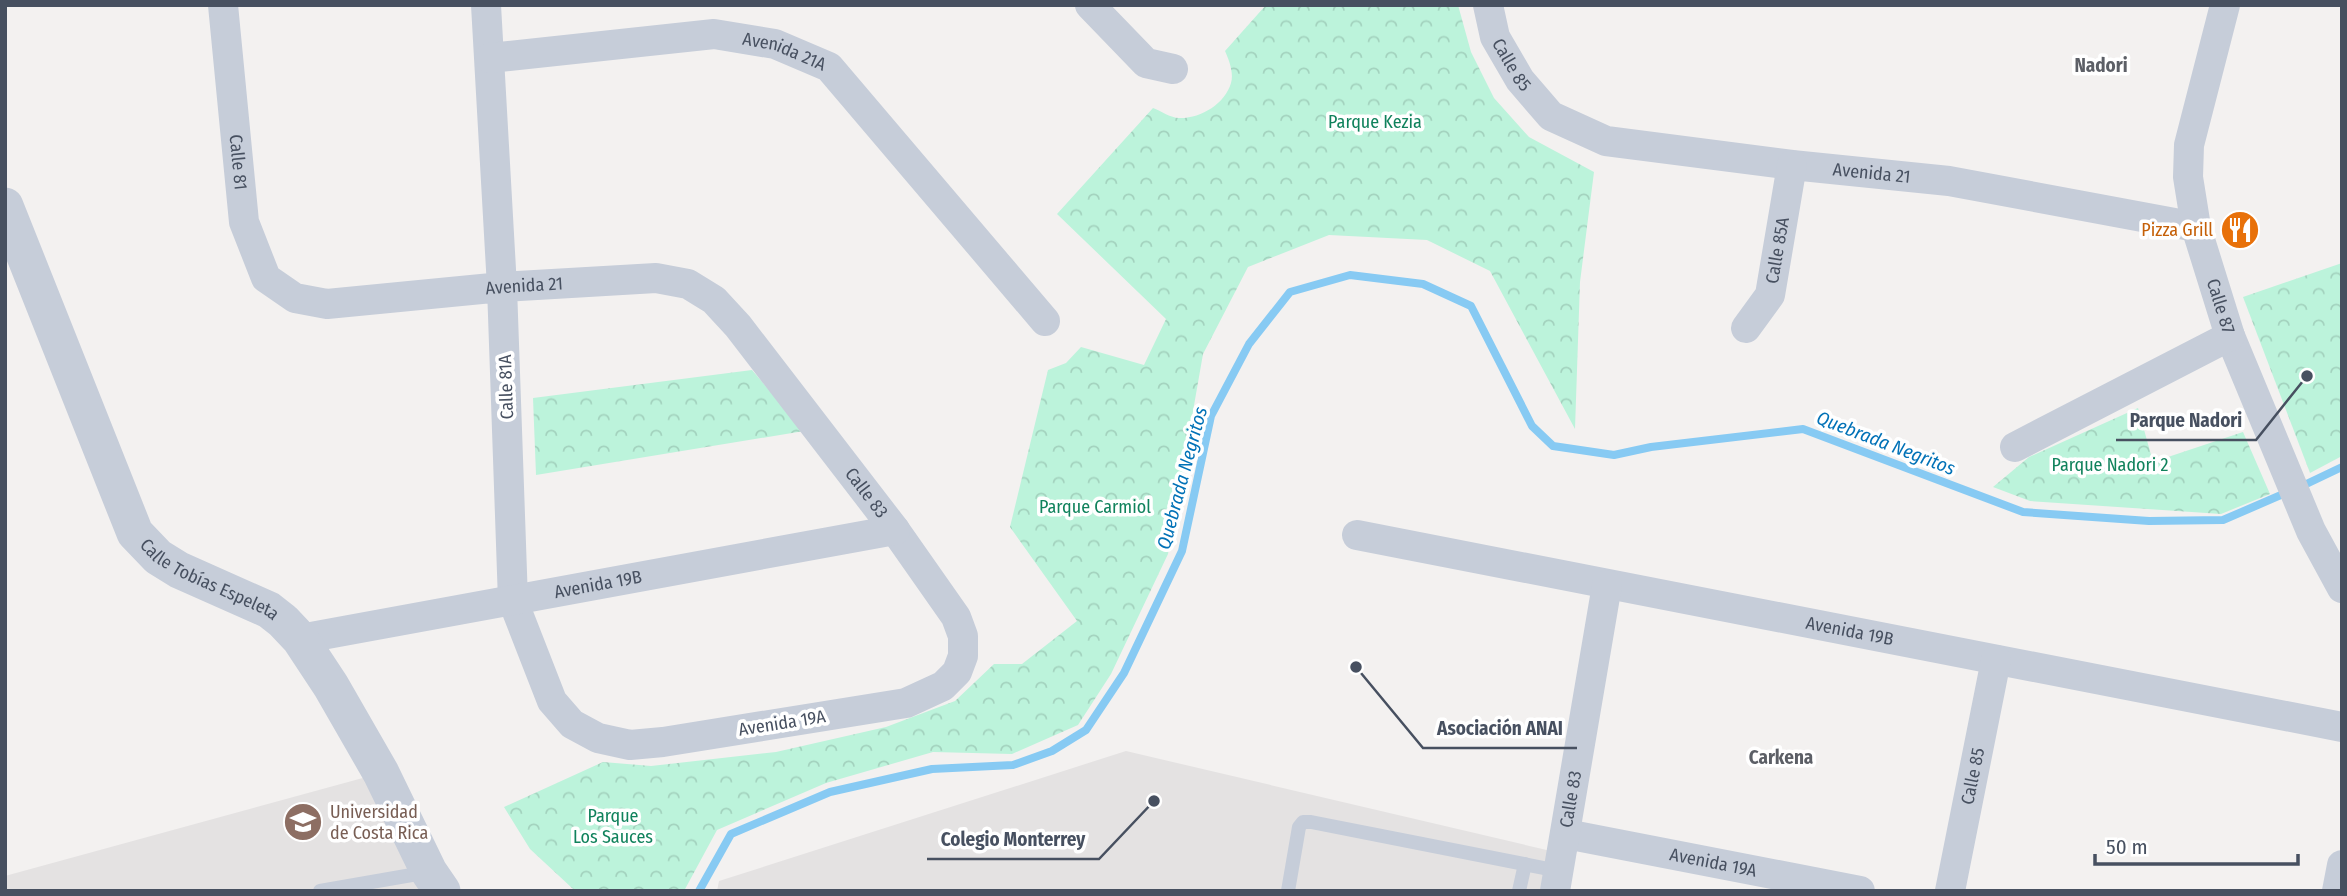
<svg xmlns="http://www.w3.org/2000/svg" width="2347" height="896" viewBox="0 0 2347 896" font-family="'Fira Sans Condensed',sans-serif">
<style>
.education{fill:#e4e2e2}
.park{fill:url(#park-crowns)}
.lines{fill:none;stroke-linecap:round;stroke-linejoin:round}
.stream{stroke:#87caf3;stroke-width:8}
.service{stroke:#c6cdd9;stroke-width:14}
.minor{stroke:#c6cdd9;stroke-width:30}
.tertiary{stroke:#c6cdd9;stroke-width:37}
.labels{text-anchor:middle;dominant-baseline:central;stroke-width:7;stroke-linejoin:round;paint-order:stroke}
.street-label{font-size:18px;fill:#475060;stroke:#fff}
.park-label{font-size:18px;fill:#10825c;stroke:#fff}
.food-label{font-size:18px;fill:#c56008;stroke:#fff;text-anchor:end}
.education-label{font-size:18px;fill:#785e54;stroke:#fff;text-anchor:start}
.neighbourhood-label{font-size:19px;font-weight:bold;fill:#5c5f66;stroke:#fff}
.water-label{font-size:19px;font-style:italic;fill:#0272b7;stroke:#fff}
.leader{fill:none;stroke:#475060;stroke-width:2.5}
.callout-dot{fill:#475060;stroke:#fff;stroke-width:2.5}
.callout-label{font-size:19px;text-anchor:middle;font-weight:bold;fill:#475060;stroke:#fff;stroke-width:7;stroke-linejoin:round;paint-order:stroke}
</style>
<defs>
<pattern id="park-crowns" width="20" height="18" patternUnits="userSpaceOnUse" patternTransform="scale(1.75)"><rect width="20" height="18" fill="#bcf3db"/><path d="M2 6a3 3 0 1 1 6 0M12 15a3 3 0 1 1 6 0" fill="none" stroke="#a3d2be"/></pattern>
</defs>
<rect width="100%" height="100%" fill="#f3f1f0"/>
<!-- education -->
<g class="education">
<polygon points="1126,751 1551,851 1543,891 717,891 719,881"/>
<polygon points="381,773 442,891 5,891 5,876"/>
</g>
<!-- park -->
<g class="park">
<path d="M 1266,5 L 1458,5 L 1471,52 L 1494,98 L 1529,137 L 1594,172 L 1580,282 L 1575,429 L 1490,271 L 1427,240 L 1329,235 L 1248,267 L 1203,354 L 1168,554 L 1111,674 L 1078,725 L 1012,754 L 933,752 L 826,783 L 717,830 L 684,891 L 577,891 L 572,888 L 530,849 L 504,807 L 603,762 L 651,766 L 776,752 L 886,727 L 955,701 L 994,664 L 1022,664 L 1077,621 L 1010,527 L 1048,370 L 1066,363 L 1081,347 L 1144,365 L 1166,319 L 1057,214 L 1153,108 C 1161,111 1171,118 1179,118 C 1200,119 1225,104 1231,83 C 1234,73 1229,60 1225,51 Z"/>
<polygon points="2342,263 2342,456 2310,473 2243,297"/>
<polygon points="752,370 804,431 536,475 533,398"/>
<polygon points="2138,408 2153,462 2243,432 2270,494 2221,514 2030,501 1993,487 2029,457"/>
</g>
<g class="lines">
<!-- stream -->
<g class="stream">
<polyline points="2300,487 2342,467"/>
<polyline points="699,891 731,834 830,792 932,769 1013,765 1052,751 1086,730 1124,673 1182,551 1211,416 1249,344 1290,292 1350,275 1423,284 1471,306 1532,426 1553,446 1614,455 1651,447 1803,429 2023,512 2149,521 2223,520 2288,492"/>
</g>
<!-- service -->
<g class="service">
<polyline points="320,891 429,872"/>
<polyline points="1288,891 1299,827 1303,822 1311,822 1559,871"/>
<polyline points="1519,891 1525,864"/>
</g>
<!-- minor -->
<g class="minor">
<path id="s1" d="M 223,5 L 244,222 L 266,278 L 295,298 L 327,304 L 502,287 L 656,278 L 688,284 L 714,300 L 738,326 L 895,530 L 956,617 L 963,636 L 963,656 L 957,672 L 943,686 L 906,703 L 663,742 L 630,745 L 598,738 L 572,724 L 552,701 L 513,601 L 502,287 L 486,5"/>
<polyline points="1090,5 1146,63 1173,69"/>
<path id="s2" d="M 1488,5 L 1495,37 L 1520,80 L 1551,116 L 1606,141 L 1792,165 L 1949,181 L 2196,227"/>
<path id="s3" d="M 2225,5 L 2189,145 L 2188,177 L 2196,227 L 2230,336 L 2311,531 L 2342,588"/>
<path id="s4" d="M 490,58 L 714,34 L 775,44 L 829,67 L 1045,321"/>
<path id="s5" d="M 1746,328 L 1770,295 L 1792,165"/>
<polyline points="2015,447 2230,336"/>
<path id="s6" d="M 1357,535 L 2342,727"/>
<path id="s7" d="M 300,639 L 895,530"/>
<path id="s8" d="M 1566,834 L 1860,891"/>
<path id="s9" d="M 1555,891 L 1607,585"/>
<path id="s10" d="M 1950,891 L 1996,660"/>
<polyline points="2337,891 2342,865"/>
</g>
<!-- tertiary -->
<path class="tertiary" id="s11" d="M 5,206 L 135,533 L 158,557 L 179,570 L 269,610 L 283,621 L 300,639 L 331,686 L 381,773 L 429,872 L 442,891"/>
</g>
<!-- icons -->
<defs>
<g id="restaurant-disc" transform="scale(2.0125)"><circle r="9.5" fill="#e8710a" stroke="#fff"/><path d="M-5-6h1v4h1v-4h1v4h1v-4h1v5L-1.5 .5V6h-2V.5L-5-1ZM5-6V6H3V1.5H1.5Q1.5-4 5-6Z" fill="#fff"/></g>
<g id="university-disc" transform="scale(2.0125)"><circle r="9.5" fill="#8d6e63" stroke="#fff"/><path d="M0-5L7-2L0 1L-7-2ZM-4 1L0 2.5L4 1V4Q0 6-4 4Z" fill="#fff"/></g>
</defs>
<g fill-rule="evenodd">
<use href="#restaurant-disc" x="2240" y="230"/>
<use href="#university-disc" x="303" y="822"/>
</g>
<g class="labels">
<!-- street labels -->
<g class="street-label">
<text stroke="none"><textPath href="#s4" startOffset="298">Avenida 21A</textPath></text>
<text stroke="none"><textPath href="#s2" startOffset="65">Calle 85</textPath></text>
<text stroke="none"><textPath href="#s1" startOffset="158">Calle 81</textPath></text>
<text stroke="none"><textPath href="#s2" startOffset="458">Avenida 21</textPath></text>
<text stroke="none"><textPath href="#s5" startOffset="86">Calle 85A</textPath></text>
<text stroke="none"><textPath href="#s1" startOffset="544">Avenida 21</textPath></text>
<text stroke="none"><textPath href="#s3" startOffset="310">Calle 87</textPath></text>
<text transform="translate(506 387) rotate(-92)">Calle 81A</text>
<text stroke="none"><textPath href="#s1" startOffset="985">Calle 83</textPath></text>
<text stroke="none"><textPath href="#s11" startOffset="441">Calle Tobías Espeleta</textPath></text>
<text stroke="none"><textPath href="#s7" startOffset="303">Avenida 19B</textPath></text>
<text stroke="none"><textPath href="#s6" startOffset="502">Avenida 19B</textPath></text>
<text transform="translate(782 723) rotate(-9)">Avenida 19A</text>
<text stroke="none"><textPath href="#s10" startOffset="117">Calle 85</textPath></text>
<text stroke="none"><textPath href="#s9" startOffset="93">Calle 83</textPath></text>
<text stroke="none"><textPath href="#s8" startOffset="150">Avenida 19A</textPath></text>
</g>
<!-- park labels -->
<g class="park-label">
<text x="1375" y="122">Parque Kezia</text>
<text x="2110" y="465">Parque Nadori 2</text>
<text x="1095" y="507">Parque Carmiol</text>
<text x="613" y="816">Parque<tspan x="613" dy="21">Los Sauces</tspan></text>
</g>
<!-- food labels -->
<g class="food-label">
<text x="2213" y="230">Pizza Grill</text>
</g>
<!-- education labels -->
<g class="education-label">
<text x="330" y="812">Universidad<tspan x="330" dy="21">de Costa Rica</tspan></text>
</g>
<!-- neighbourhood labels -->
<g class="neighbourhood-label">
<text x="2101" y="65">Nadori</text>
<text x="1781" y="757">Carkena</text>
</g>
<!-- water labels -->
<g class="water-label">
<text transform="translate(1886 443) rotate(21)">Quebrada Negritos</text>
<text transform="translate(1182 478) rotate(-75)">Quebrada Negritos</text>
</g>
</g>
<!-- callouts -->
<path class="leader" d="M2307 376L2256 440H2116M1356 667L1423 748H1577M1154 801L1099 859H927"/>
<g class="callout-dot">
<circle cx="2307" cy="376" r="7"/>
<circle cx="1356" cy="667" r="7"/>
<circle cx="1154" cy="801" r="7"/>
</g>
<g class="callout-label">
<text x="2186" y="427">Parque Nadori</text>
<text x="1500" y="735">Asociación ANAI</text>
<text x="1013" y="846">Colegio Monterrey</text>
</g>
<!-- border -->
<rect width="2347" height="896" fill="none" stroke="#475060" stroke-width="14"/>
<!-- scale -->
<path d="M2095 854v10h203v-10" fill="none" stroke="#475060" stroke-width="3.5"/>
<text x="2106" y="854" font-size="21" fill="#475060" stroke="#ffffff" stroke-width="5" paint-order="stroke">50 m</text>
</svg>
